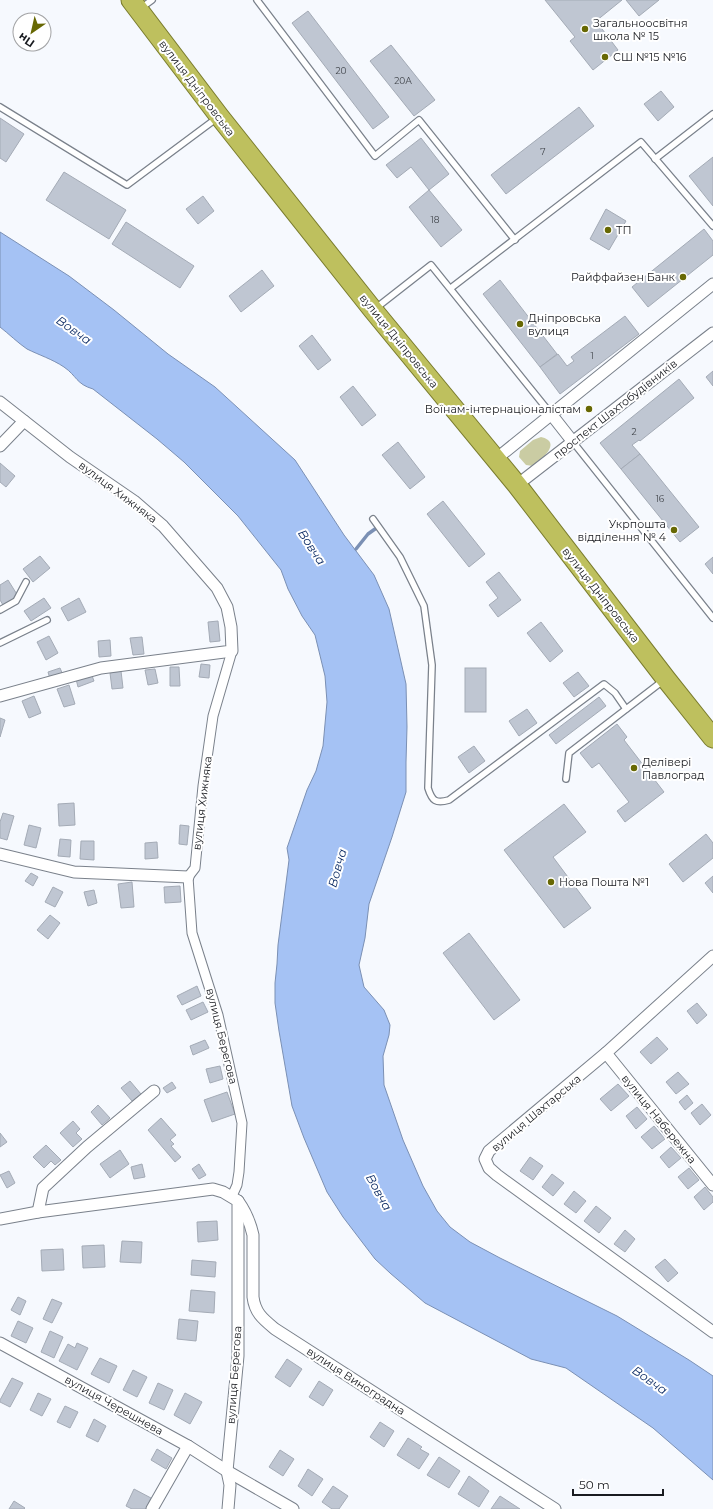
<svg xmlns="http://www.w3.org/2000/svg" width="713" height="1509" viewBox="0 0 713 1509" font-family="Montserrat,sans-serif">
<style>
.green{fill:#cacca3}
.water{fill:#a5c2f4;stroke:#7b90b4}
.lines{fill:none;stroke-linecap:round;stroke-linejoin:round}
.stream{stroke:#7b90b4;stroke-width:3.5}
.building{fill:#bfc6d2;stroke:#a4abb6}
.service-casing{stroke:#7a818b;stroke-width:8}
.pedestrian-casing{stroke:#7a818b;stroke-width:11}
.minor-casing{stroke:#7a818b;stroke-width:13}
.trunk-casing{stroke:#7a7c2e;stroke-width:21}
.service{stroke:#fff;stroke-width:5.5}
.pedestrian{stroke:#fff;stroke-width:9}
.minor{stroke:#fff;stroke-width:11}
.trunk{stroke:#bec05e;stroke-width:19}
.poi-dot{fill:#676803;stroke:#fff;stroke-width:1.5}
.labels{text-anchor:middle;dominant-baseline:central;stroke-width:4;stroke-linejoin:round;paint-order:stroke}
.number-label{font-size:9px;fill:#42464c}
.poi-label{font-size:11px;fill:#191b20;stroke:#fff;text-anchor:start}
.street-label{font-size:11px;fill:#191b20;stroke:#fff}
.water-label{font-size:12px;font-style:italic;fill:#0b2a64;stroke:#fff}
</style>
<rect width="100%" height="100%" fill="#f6f9fe"/>
<!-- green -->
<path class="green" d="M 541,437 C 563,442 541,460 533,466 L 526,465 L 519,457 L 520,451 L 533,440 Z"/>
<!-- water -->
<path class="water" d="M 0,232 L 69,276 L 114,310 L 168,354 L 215,387 L 295,460 L 344,535 L 374,575 L 389,609 L 406,684 L 407,727 L 406,762 L 406,792 L 392,837 L 369,904 L 365,938 L 359,965 L 364,987 L 384,1010 L 390,1025 L 389,1035 L 383,1056 L 384,1085 L 403,1140 L 423,1186 L 437,1211 L 450,1227 L 470,1242 L 500,1258 L 617,1316 L 689,1360 L 713,1376 L 713,1480 L 653,1428 L 566,1368 L 531,1359 L 425,1303 L 390,1273 L 375,1259 L 343,1217 L 327,1192 L 304,1138 L 292,1106 L 279,1031 L 275,1003 L 275,983 L 277,964 L 278,945 L 289,860 L 287,848 L 307,790 L 316,771 L 323,746 L 327,702 L 325,676 L 315,635 L 302,616 L 288,589 L 281,570 L 238,516 L 184,462 L 157,439 L 93,389 C 76,384 77,376 64,367 C 52,359 39,355 27,349 C 18,343 9,334 0,327 Z"/>
<g class="lines">
<!-- stream -->
<polyline class="stream" points="356,549 368,534 375,529"/>
</g>
<!-- building -->
<g class="building">
<polygon points="545,0 622,0 596,21 618,50 593,70 570,41 575,37"/>
<polygon points="626,0 659,0 639,16"/>
<polygon points="308,11 389,117 373,129 292,23"/>
<polygon points="391,45 435,100 414,116 370,61"/>
<polygon points="661,91 674,107 658,121 644,104"/>
<polygon points="579,107 594,126 506,194 491,175"/>
<polygon points="0,118 24,134 6,162 0,158"/>
<polygon points="421,138 449,174 429,190 411,167 397,178 386,165"/>
<polygon points="713,157 713,206 689,176"/>
<polygon points="64,172 126,210 109,239 46,200"/>
<polygon points="429,190 462,230 441,247 409,207"/>
<polygon points="203,196 214,211 198,224 186,209"/>
<polygon points="606,209 626,221 609,250 590,239"/>
<polygon points="126,222 194,266 180,288 112,244"/>
<polygon points="704,229 713,241 713,255 648,307 632,287"/>
<polygon points="262,270 274,286 241,312 229,296"/>
<polygon points="500,280 557,354 540,367 483,294"/>
<polygon points="625,316 639,334 560,394 540,367 558,354 567,366 574,361 571,357"/>
<polygon points="312,335 331,360 318,370 299,346"/>
<polygon points="713,371 713,386 706,377"/>
<polygon points="679,379 694,398 640,441 639,440 632,445 640,454 621,469 600,443"/>
<polygon points="353,386 376,415 362,426 340,397"/>
<polygon points="398,442 425,477 410,489 382,455"/>
<polygon points="640,454 699,527 680,542 621,469"/>
<polygon points="0,463 15,476 6,487 0,482"/>
<polygon points="443,501 485,554 469,567 427,514"/>
<polygon points="40,556 50,568 33,582 23,569"/>
<polygon points="713,557 713,574 705,564"/>
<polygon points="499,572 521,600 498,617 489,605 498,598 486,582"/>
<polygon points="8,580 18,596 3,605 0,600 0,585"/>
<polygon points="44,598 51,608 31,621 24,611"/>
<polygon points="79,598 86,612 68,621 61,608"/>
<polygon points="218,621 220,641 210,642 208,622"/>
<polygon points="541,622 563,651 550,662 527,633"/>
<polygon points="49,636 58,653 46,660 37,642"/>
<polygon points="142,637 144,654 133,655 130,638"/>
<polygon points="110,640 111,656 99,657 98,641"/>
<polygon points="201,664 210,665 209,678 199,677"/>
<polygon points="170,667 179,667 180,686 170,686"/>
<polygon points="60,668 63,675 50,679 48,672"/>
<rect x="465" y="668" width="21" height="44"/>
<polygon points="155,669 158,683 148,685 145,670"/>
<polygon points="121,671 123,688 112,689 110,673"/>
<polygon points="578,672 589,686 574,697 563,683"/>
<polygon points="91,673 94,681 78,687 76,679"/>
<polygon points="69,685 75,704 64,707 57,689"/>
<polygon points="34,696 41,713 29,718 22,701"/>
<polygon points="599,697 606,706 556,744 549,735"/>
<polygon points="527,709 537,723 519,736 509,721"/>
<polygon points="0,718 5,720 0,737"/>
<polygon points="617,724 627,737 624,740 664,792 625,822 617,811 629,802 599,763 592,768 580,753"/>
<polygon points="474,746 485,761 469,773 458,757"/>
<polygon points="74,803 75,825 59,826 58,804"/>
<polygon points="564,804 586,832 553,857 591,908 564,928 504,850"/>
<polygon points="3,813 14,816 7,840 0,838 0,822"/>
<polygon points="29,825 41,828 36,848 24,845"/>
<polygon points="180,825 189,826 187,845 179,844"/>
<polygon points="706,834 713,843 713,858 683,882 669,864"/>
<polygon points="60,839 71,840 70,857 58,856"/>
<polygon points="81,841 94,841 94,860 80,859"/>
<polygon points="157,842 158,858 145,859 145,843"/>
<polygon points="31,873 38,877 33,886 25,881"/>
<polygon points="713,876 713,893 705,883"/>
<polygon points="132,882 134,907 121,908 118,884"/>
<polygon points="180,886 181,902 165,903 164,887"/>
<polygon points="53,887 63,892 55,907 45,902"/>
<polygon points="94,890 97,903 88,906 84,892"/>
<polygon points="50,915 60,923 48,939 37,930"/>
<polygon points="469,933 520,1000 494,1020 443,953"/>
<polygon points="197,986 201,996 182,1005 177,996"/>
<polygon points="203,1002 208,1012 191,1020 186,1010"/>
<polygon points="697,1003 707,1015 697,1024 687,1011"/>
<polygon points="657,1037 668,1049 651,1064 640,1052"/>
<polygon points="205,1040 209,1048 193,1055 190,1046"/>
<polygon points="220,1066 223,1079 210,1083 206,1069"/>
<polygon points="678,1072 689,1084 676,1094 666,1082"/>
<polygon points="130,1081 141,1094 132,1101 121,1088"/>
<polygon points="172,1082 176,1088 167,1093 163,1088"/>
<polygon points="618,1084 629,1096 611,1111 600,1099"/>
<polygon points="227,1092 235,1114 212,1122 204,1100"/>
<polygon points="687,1095 693,1103 685,1110 679,1102"/>
<polygon points="702,1104 711,1115 700,1125 691,1113"/>
<polygon points="98,1105 110,1118 102,1125 91,1112"/>
<polygon points="637,1107 647,1119 636,1129 626,1116"/>
<polygon points="161,1118 176,1135 170,1140 174,1144 171,1146 181,1157 175,1162 148,1130"/>
<polygon points="73,1121 80,1129 76,1133 82,1139 73,1147 60,1133"/>
<polygon points="654,1126 665,1139 652,1149 641,1137"/>
<polygon points="0,1133 7,1142 0,1147"/>
<polygon points="46,1145 61,1160 55,1165 51,1161 44,1168 33,1157"/>
<polygon points="671,1147 681,1158 669,1168 660,1157"/>
<polygon points="120,1150 129,1164 110,1178 100,1164"/>
<polygon points="530,1157 543,1166 533,1180 520,1171"/>
<polygon points="142,1164 145,1177 134,1179 131,1167"/>
<polygon points="199,1164 206,1175 199,1179 192,1169"/>
<polygon points="689,1168 699,1180 688,1189 678,1177"/>
<polygon points="9,1171 15,1183 7,1188 0,1175"/>
<polygon points="552,1174 564,1183 553,1196 542,1187"/>
<polygon points="705,1187 713,1197 713,1202 704,1210 694,1197"/>
<polygon points="574,1191 586,1201 576,1213 564,1204"/>
<polygon points="596,1206 611,1218 599,1233 584,1221"/>
<polygon points="217,1221 218,1240 198,1242 197,1222"/>
<polygon points="625,1230 635,1239 625,1252 614,1244"/>
<polygon points="122,1241 142,1242 141,1263 120,1262"/>
<polygon points="104,1245 105,1267 83,1268 82,1246"/>
<polygon points="63,1249 64,1270 42,1271 41,1250"/>
<polygon points="665,1259 678,1273 668,1282 655,1267"/>
<polygon points="192,1260 216,1262 215,1277 191,1275"/>
<polygon points="191,1290 215,1292 214,1313 189,1311"/>
<polygon points="18,1297 26,1301 20,1315 11,1310"/>
<polygon points="52,1299 62,1303 52,1323 43,1319"/>
<polygon points="179,1319 198,1321 196,1341 177,1339"/>
<polygon points="18,1321 33,1328 26,1343 11,1336"/>
<polygon points="50,1331 63,1337 54,1358 41,1352"/>
<polygon points="77,1343 88,1348 77,1370 59,1361 68,1344 75,1348"/>
<polygon points="100,1358 117,1366 109,1383 91,1374"/>
<polygon points="287,1359 302,1369 290,1387 275,1377"/>
<polygon points="133,1370 147,1377 137,1397 123,1390"/>
<polygon points="12,1378 23,1383 10,1407 0,1402 0,1400"/>
<polygon points="319,1381 333,1390 323,1406 309,1397"/>
<polygon points="158,1383 173,1390 164,1410 149,1403"/>
<polygon points="38,1393 51,1399 42,1416 30,1410"/>
<polygon points="185,1393 202,1402 190,1424 174,1415"/>
<polygon points="65,1406 78,1412 70,1428 57,1422"/>
<polygon points="94,1419 106,1426 98,1442 86,1436"/>
<polygon points="380,1422 394,1431 384,1447 370,1437"/>
<polygon points="408,1438 422,1447 420,1449 429,1454 419,1469 397,1455"/>
<polygon points="157,1449 172,1458 166,1469 151,1460"/>
<polygon points="280,1450 294,1459 283,1476 269,1467"/>
<polygon points="439,1457 460,1471 449,1488 427,1475"/>
<polygon points="308,1469 323,1479 312,1496 298,1486"/>
<polygon points="469,1476 489,1491 479,1507 458,1494"/>
<polygon points="333,1486 348,1496 339,1509 332,1509 322,1502"/>
<polygon points="134,1489 151,1498 146,1509 132,1509 126,1506"/>
<polygon points="500,1496 520,1509 491,1509"/>
<polygon points="14,1501 25,1508 24,1509 9,1509"/>
</g>
<g class="lines">
<!-- service casing -->
<g class="service-casing">
<g id="service">
<polyline points="257,0 375,156 419,120 515,240"/>
<polyline points="141,8 152,0"/>
<polyline points="0,107 127,185 217,118"/>
<polyline points="655,159 713,114"/>
<polyline points="451,288 641,142 713,226"/>
<polyline points="376,308 431,265 551,414"/>
<polyline points="573,442 713,618"/>
<path d="M 373,519 L 400,557 L 424,606 L 432,665 L 428,788 C 432,801 436,804 449,800 L 604,684 L 615,693 L 626,709"/>
<polyline points="0,610 16,601 26,582"/>
<polyline points="0,643 47,620"/>
<polyline points="566,779 569,753 664,680"/>
</g>
</g>
<!-- pedestrian casing -->
<g class="pedestrian-casing">
<polyline id="pedestrian" points="232,651 213,716 203,786 195,868 188,877 192,933 218,1015 242,1123 239,1172 237,1185 232,1196"/>
</g>
<!-- minor casing -->
<g class="minor-casing">
<g id="minor">
<polyline points="0,402 70,457 134,501 163,526 217,588 227,607 231,627 232,651 101,668 0,696"/>
<polyline points="551,414 573,442"/>
<polyline points="0,446 24,421"/>
<polyline points="496,459 713,284"/>
<polyline points="517,485 713,333"/>
<polyline points="0,854 74,872 188,877"/>
<polyline points="713,956 606,1053 489,1151 485,1159 489,1168 497,1175 713,1332"/>
<polyline points="606,1053 713,1185"/>
<path d="M 238,1201 C 246,1212 250,1222 253,1235 L 253,1297 C 255,1313 263,1319 275,1329 L 555,1509"/>
<polyline points="38,1212 43,1188 87,1147 154,1091"/>
<polyline points="0,1219 38,1212 213,1189 223,1192 238,1201 238,1356 227,1471 230,1485 228,1509"/>
<polyline points="0,1343 188,1446 227,1471 293,1509"/>
<polyline points="152,1509 188,1446"/>
</g>
</g>
<!-- trunk casing -->
<g class="trunk-casing">
<polyline id="trunk" points="131,0 219,116 373,310 517,485 666,679 713,738"/>
</g>
<!-- service -->
<use href="#service" class="service"/>
<!-- pedestrian -->
<use href="#pedestrian" class="pedestrian"/>
<!-- minor -->
<use href="#minor" class="minor"/>
<!-- trunk -->
<use href="#trunk" class="trunk"/>
</g>
<!-- markers -->
<g class="poi-dot">
<circle cx="585" cy="29" r="4"/>
<circle cx="605" cy="57" r="4"/>
<circle cx="608" cy="230" r="4"/>
<circle cx="683" cy="277" r="4"/>
<circle cx="520" cy="324" r="4"/>
<circle cx="589" cy="409" r="4"/>
<circle cx="674" cy="530" r="4"/>
<circle cx="634" cy="768" r="4"/>
<circle cx="551" cy="882" r="4"/>
</g>
<g class="labels">
<!-- number labels -->
<g class="number-label">
<text x="341" y="70">20</text>
<text x="403" y="80">20А</text>
<text x="543" y="151">7</text>
<text x="435" y="219">18</text>
<text x="592" y="355">1</text>
<text x="634" y="431">2</text>
<text x="660" y="498">16</text>
</g>
<!-- poi labels -->
<g class="poi-label">
<text x="593" y="23">Загальноосвітня<tspan x="593" dy="13">школа № 15</tspan></text>
<text x="613" y="57">СШ №15 №16</text>
<text x="616" y="230">ТП</text>
<text x="675" y="277" text-anchor="end">Райффайзен Банк</text>
<text x="528" y="318">Дніпровська<tspan x="528" dy="13">вулиця</tspan></text>
<text x="581" y="409" text-anchor="end">Воїнам-інтернаціоналістам</text>
<text x="666" y="524" text-anchor="end">Укрпошта<tspan x="666" dy="13">відділення № 4</tspan></text>
<text x="642" y="762">Делівері<tspan x="642" dy="13">Павлоград</tspan></text>
<text x="559" y="882">Нова Пошта №1</text>
</g>
<!-- street labels -->
<g class="street-label">
<text transform="translate(197 88) rotate(53)">вулиця Дніпровська</text>
<text transform="translate(399 341) rotate(51)">вулиця Дніпровська</text>
<text transform="translate(615 409) rotate(-38)">проспект Шахтобудівників</text>
<text transform="translate(118 492) rotate(37)">вулиця Хижняка</text>
<text transform="translate(601 595) rotate(52)">вулиця Дніпровська</text>
<text transform="translate(202 803) rotate(-83)">вулиця Хижняка</text>
<text transform="translate(222 1036) rotate(76)">вулиця Берегова</text>
<text transform="translate(536 1113) rotate(-40)">вулиця Шахтарська</text>
<text transform="translate(659 1119) rotate(51)">вулиця Набережна</text>
<text transform="translate(234 1375) rotate(-86)">вулиця Берегова</text>
<text transform="translate(356 1381) rotate(33)">вулиця Виноградна</text>
<text transform="translate(114 1405) rotate(29)">вулиця Черешнева</text>
</g>
<!-- water labels -->
<g class="water-label">
<text transform="translate(74 330) rotate(35)">Вовча</text>
<text transform="translate(312 547) rotate(57)">Вовча</text>
<text transform="translate(337 868) rotate(-74)">Вовча</text>
<text transform="translate(379 1192) rotate(61)">Вовча</text>
<text transform="translate(650 1380) rotate(35)">Вовча</text>
</g>
</g>
<!-- north arrow -->
<g transform="translate(32 32) rotate(214)"><circle r="19" fill="#ffffff" stroke="#a3a4a6"/>
<path d="M0-3L7 15L0 10L-7 15Z" fill="#676803"/>
<text y="-6" font-size="11" font-weight="bold" text-anchor="middle" fill="#191b20">Пн</text>
</g>
<!-- scale -->
<path d="M573 1489v6h90v-6" fill="none" stroke="#191b20" stroke-width="2"/>
<text x="579" y="1489" font-size="12" fill="#191b20" stroke="#ffffff" stroke-width="3" paint-order="stroke">50 m</text>
</svg>
